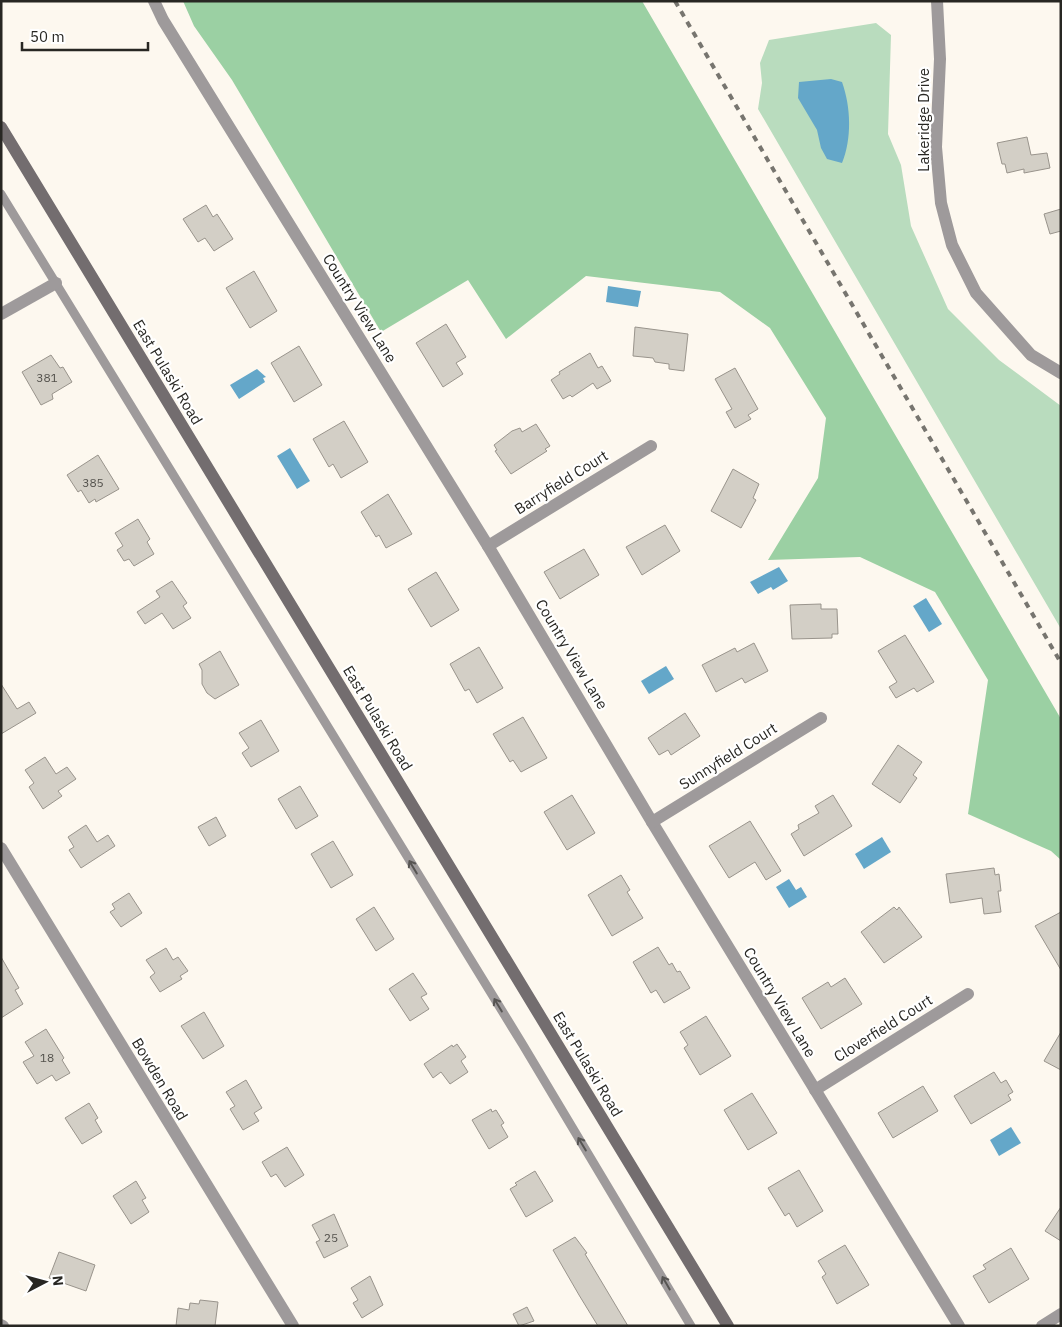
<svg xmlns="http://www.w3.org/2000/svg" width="1062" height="1327" viewBox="0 0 1062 1327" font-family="'IBM Plex Sans',sans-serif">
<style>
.green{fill:#b9dcbe}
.forest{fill:#9bd0a3}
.water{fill:#64a7c9}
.building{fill:#d3cfc6;stroke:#99948c}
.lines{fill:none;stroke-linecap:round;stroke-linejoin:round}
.service{stroke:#9e9a9b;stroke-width:9}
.minor{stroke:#9e9a9b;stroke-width:12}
.secondary{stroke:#736d6f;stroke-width:12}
.rail{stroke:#77756f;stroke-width:4;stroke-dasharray:6 6;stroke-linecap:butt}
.oneway{stroke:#575553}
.labels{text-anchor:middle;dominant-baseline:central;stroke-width:4.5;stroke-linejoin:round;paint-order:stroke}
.number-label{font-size:12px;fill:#53514c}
.street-label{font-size:15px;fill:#282723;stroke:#fff}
</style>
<rect width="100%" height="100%" fill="#fdf8ef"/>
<!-- green -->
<polygon class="green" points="876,23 891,35 888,134 901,165 911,226 948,309 999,360 1061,406 1061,629 758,109 762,83 760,63 769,40"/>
<!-- forest -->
<polygon class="forest" points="183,1 642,1 1061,719 1061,860 1051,851 968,814 988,680 935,592 860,557 768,560 818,478 826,418 770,328 720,292 586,276 506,339 468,280 381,332 232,80 194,26"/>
<!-- water -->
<g class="water">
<path d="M 831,79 L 842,82 C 851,107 852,139 842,163 L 827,159 L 821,148 L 817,130 L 798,98 L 799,82 Z"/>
<polygon points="608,286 641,291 638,307 606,302"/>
<polygon points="257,369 266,377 263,378 265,382 239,399 230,385"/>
<polygon points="290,448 310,481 297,489 277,456"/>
<polygon points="779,567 788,581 773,590 771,587 758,594 750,582"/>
<polygon points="926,598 942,624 929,632 913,606"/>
<polygon points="666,666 674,679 649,694 641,681"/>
<polygon points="882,837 891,852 864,869 855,854"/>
<polygon points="789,879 796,890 801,887 807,897 789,908 776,887"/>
<polygon points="1011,1127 1021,1143 999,1156 990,1140"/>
</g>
<!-- building -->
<g class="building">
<polygon points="1027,137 1031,155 1047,153 1050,168 1024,173 1024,169 1007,173 1005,164 1002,164 997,143"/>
<polygon points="206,205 213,217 217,214 233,239 214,251 205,238 198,242 183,219"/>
<polygon points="1061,209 1061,231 1050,234 1044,214"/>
<polygon points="254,271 277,311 250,328 226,288"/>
<polygon points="446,324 466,357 456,363 463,374 443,387 416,343"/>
<polygon points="635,327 688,334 684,371 669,369 669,364 655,362 653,358 633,356"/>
<polygon points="299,346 322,385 294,402 271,363"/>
<polygon points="590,353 598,368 602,366 611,381 597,389 593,383 572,397 570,395 563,399 551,380 560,374 559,372"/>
<polygon points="51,355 60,368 63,367 72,382 52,394 53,399 41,405 22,372"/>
<polygon points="735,368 758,409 748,415 751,419 735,428 726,412 732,409 715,379"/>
<polygon points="344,421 368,462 341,478 333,464 329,467 313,439"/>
<polygon points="536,424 550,446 545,449 547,451 511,474 495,451 497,450 494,445 512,431 520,428 522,432"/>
<polygon points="98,455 119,489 96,502 95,499 89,503 81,490 78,492 67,475"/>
<polygon points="733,469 759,484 753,498 756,500 741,528 711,511"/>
<polygon points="388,494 412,534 386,548 379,535 376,537 361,512"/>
<polygon points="138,519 150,539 147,542 154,554 134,566 129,559 124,561 117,550 123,546 115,533"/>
<polygon points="665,525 680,551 642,575 626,547"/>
<polygon points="584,549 599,575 560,599 544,572"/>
<polygon points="436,572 459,610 431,627 408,589"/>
<polygon points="172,581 187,603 183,606 191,618 173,629 162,613 145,624 137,612 160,597 156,591"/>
<polygon points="821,604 821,609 837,609 838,634 832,634 832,638 792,639 790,605"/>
<polygon points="905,635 934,682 917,692 914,688 896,698 889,687 897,682 878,651"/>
<polygon points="754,643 768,671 745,683 742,678 716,692 702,665 735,648 737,652"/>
<polygon points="479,647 503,688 477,703 469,689 465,691 450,664"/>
<polygon points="220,651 239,685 215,699 207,693 202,684 202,670 199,664"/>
<polygon points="1,684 17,709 29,702 36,713 1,734"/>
<polygon points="685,713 700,736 671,755 668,750 659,755 648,738"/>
<polygon points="523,717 547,758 521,772 513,760 510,762 493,734"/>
<polygon points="261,720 279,751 251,767 242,753 249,748 239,733"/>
<polygon points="898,745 922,762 913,775 917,778 900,803 872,784"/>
<polygon points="45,757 56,774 67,767 76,779 58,791 62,796 43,809 29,787 34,783 25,770"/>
<polygon points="300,786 318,816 296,829 278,799"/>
<polygon points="572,795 595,833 567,850 544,812"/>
<polygon points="833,795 852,826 804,856 791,834 799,829 798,825 819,813 815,806"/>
<polygon points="216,817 226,836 209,846 198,827"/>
<polygon points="750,821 781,871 766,880 755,862 729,878 709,846"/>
<polygon points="86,825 97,842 108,835 115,846 81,868 69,850 74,847 68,837"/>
<polygon points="333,841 353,875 331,888 311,854"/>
<polygon points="994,868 995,875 999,874 1001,891 998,891 1001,912 984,914 982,898 950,903 946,874"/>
<polygon points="621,875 630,890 627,892 643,918 612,936 588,895"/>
<polygon points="129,893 142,913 121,927 110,912 115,909 112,904"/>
<polygon points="374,907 394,939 376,951 356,919"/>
<polygon points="894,907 897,910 899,907 922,937 884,963 861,932"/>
<polygon points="1061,912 1061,970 1035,926"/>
<polygon points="658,947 669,965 672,963 677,972 680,971 690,988 664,1003 656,990 651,993 633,962"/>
<polygon points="166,948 173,960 178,957 188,971 180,976 182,979 160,992 150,977 155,973 146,960"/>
<polygon points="1,957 19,988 15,990 23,1004 1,1018"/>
<polygon points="413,973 427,994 421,997 429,1009 410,1021 389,989"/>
<polygon points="845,978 862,1004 821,1029 802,998 828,982 831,987"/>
<polygon points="204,1012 224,1046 203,1059 181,1026"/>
<polygon points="706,1016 731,1056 700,1075 684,1048 688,1045 680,1032"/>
<polygon points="46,1029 64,1058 62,1060 70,1073 56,1081 52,1075 37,1084 23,1062 34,1056 25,1042"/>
<polygon points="1061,1032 1061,1070 1044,1061"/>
<polygon points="457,1044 466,1057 461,1061 468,1072 450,1084 441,1072 433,1078 424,1064 452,1045 453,1047"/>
<polygon points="994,1072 1001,1083 1006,1080 1013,1092 1008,1095 1011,1100 971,1124 954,1096"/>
<polygon points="246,1080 262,1108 254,1113 259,1121 243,1130 230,1109 235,1106 226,1092"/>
<polygon points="923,1086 938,1111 893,1138 878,1113"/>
<polygon points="752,1093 777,1133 748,1150 724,1110"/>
<polygon points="89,1103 98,1118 95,1120 102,1132 82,1144 65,1118"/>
<polygon points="491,1109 492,1112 496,1110 504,1123 501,1125 508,1137 489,1149 472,1120"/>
<polygon points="287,1147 304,1175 285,1187 276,1174 271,1177 262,1162"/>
<polygon points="799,1170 823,1211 797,1227 789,1213 785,1216 768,1188"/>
<polygon points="535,1171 553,1201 526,1217 510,1189 517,1185 515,1183"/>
<polygon points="136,1181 146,1198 142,1200 149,1212 131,1224 113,1196"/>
<polygon points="1061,1207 1061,1241 1045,1231"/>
<polygon points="334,1214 348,1246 324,1258 316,1242 320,1240 312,1225"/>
<polygon points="575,1237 587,1253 585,1254 628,1326 598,1326 579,1295 553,1250"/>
<polygon points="845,1245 869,1285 837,1304 822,1277 826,1274 818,1261"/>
<polygon points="1011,1248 1029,1279 989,1303 973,1276 986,1269 983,1265"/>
<polygon points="59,1252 95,1265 86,1291 49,1278"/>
<polygon points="370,1276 383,1305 362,1318 353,1303 358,1300 351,1288"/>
<polygon points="200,1300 218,1302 215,1326 176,1326 178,1308 189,1310 190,1303 199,1304"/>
<polygon points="527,1307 534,1321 519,1326 513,1314"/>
</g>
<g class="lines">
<!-- service -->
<polyline class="service" points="1,194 523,1045 691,1326"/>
<!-- minor -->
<g class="minor">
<polyline points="154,1 163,20 488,546 652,822 959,1326"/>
<polyline points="937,1 940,59 936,147 941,203 952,245 976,293 1031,355 1061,373"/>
<polyline points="1,314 56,283"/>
<polyline points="488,546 651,446"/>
<polyline points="652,822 821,718"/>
<polyline points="1,848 293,1326"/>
<polyline points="815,1090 968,994"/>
<polyline points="1,1325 3,1326"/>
<polyline points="1042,1326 1061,1314"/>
</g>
<!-- secondary -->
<polyline class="secondary" points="1,127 728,1326"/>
<!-- rail -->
<polyline class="rail" points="675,1 1061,663"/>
</g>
<!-- one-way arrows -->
<defs><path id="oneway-shaft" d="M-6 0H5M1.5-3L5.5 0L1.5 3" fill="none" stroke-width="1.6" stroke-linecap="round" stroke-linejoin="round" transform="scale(1.25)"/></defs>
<g class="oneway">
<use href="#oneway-shaft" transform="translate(413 867) rotate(-121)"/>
<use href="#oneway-shaft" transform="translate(498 1005) rotate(-121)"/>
<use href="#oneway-shaft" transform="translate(582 1144) rotate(-121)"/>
<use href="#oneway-shaft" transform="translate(666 1283) rotate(-120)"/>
</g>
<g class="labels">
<!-- number labels -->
<g class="number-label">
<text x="47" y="377">381</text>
<text x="93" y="482">385</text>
<text x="47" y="1057">18</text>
<text x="331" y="1237">25</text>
</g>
<!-- street labels -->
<g class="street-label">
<text transform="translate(923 120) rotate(-90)">Lakeridge Drive</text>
<text transform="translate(360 308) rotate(58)">Country View Lane</text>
<text transform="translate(168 372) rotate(59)">East Pulaski Road</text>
<text transform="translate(561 482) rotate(-32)">Barryfield Court</text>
<text transform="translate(572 654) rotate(59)">Country View Lane</text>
<text transform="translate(378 718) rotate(59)">East Pulaski Road</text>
<text transform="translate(728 756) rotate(-32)">Sunnyfield Court</text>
<text transform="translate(780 1002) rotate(59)">Country View Lane</text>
<text transform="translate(883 1028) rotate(-32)">Cloverfield Court</text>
<text transform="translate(588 1064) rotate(59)">East Pulaski Road</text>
<text transform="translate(160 1079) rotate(59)">Bowden Road</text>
</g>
</g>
<!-- border -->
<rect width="1062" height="1327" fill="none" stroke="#282723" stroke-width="5"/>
<!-- north arrow -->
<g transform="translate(45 1282) rotate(84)" stroke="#ffffff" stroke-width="4" paint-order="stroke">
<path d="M0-4L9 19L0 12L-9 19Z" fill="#282723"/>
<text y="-8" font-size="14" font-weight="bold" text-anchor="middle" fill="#282723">N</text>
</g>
<!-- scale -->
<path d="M22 42v8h126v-8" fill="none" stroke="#282723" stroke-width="2.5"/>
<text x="30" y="42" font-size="15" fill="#282723" stroke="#ffffff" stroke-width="4" paint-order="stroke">50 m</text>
</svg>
